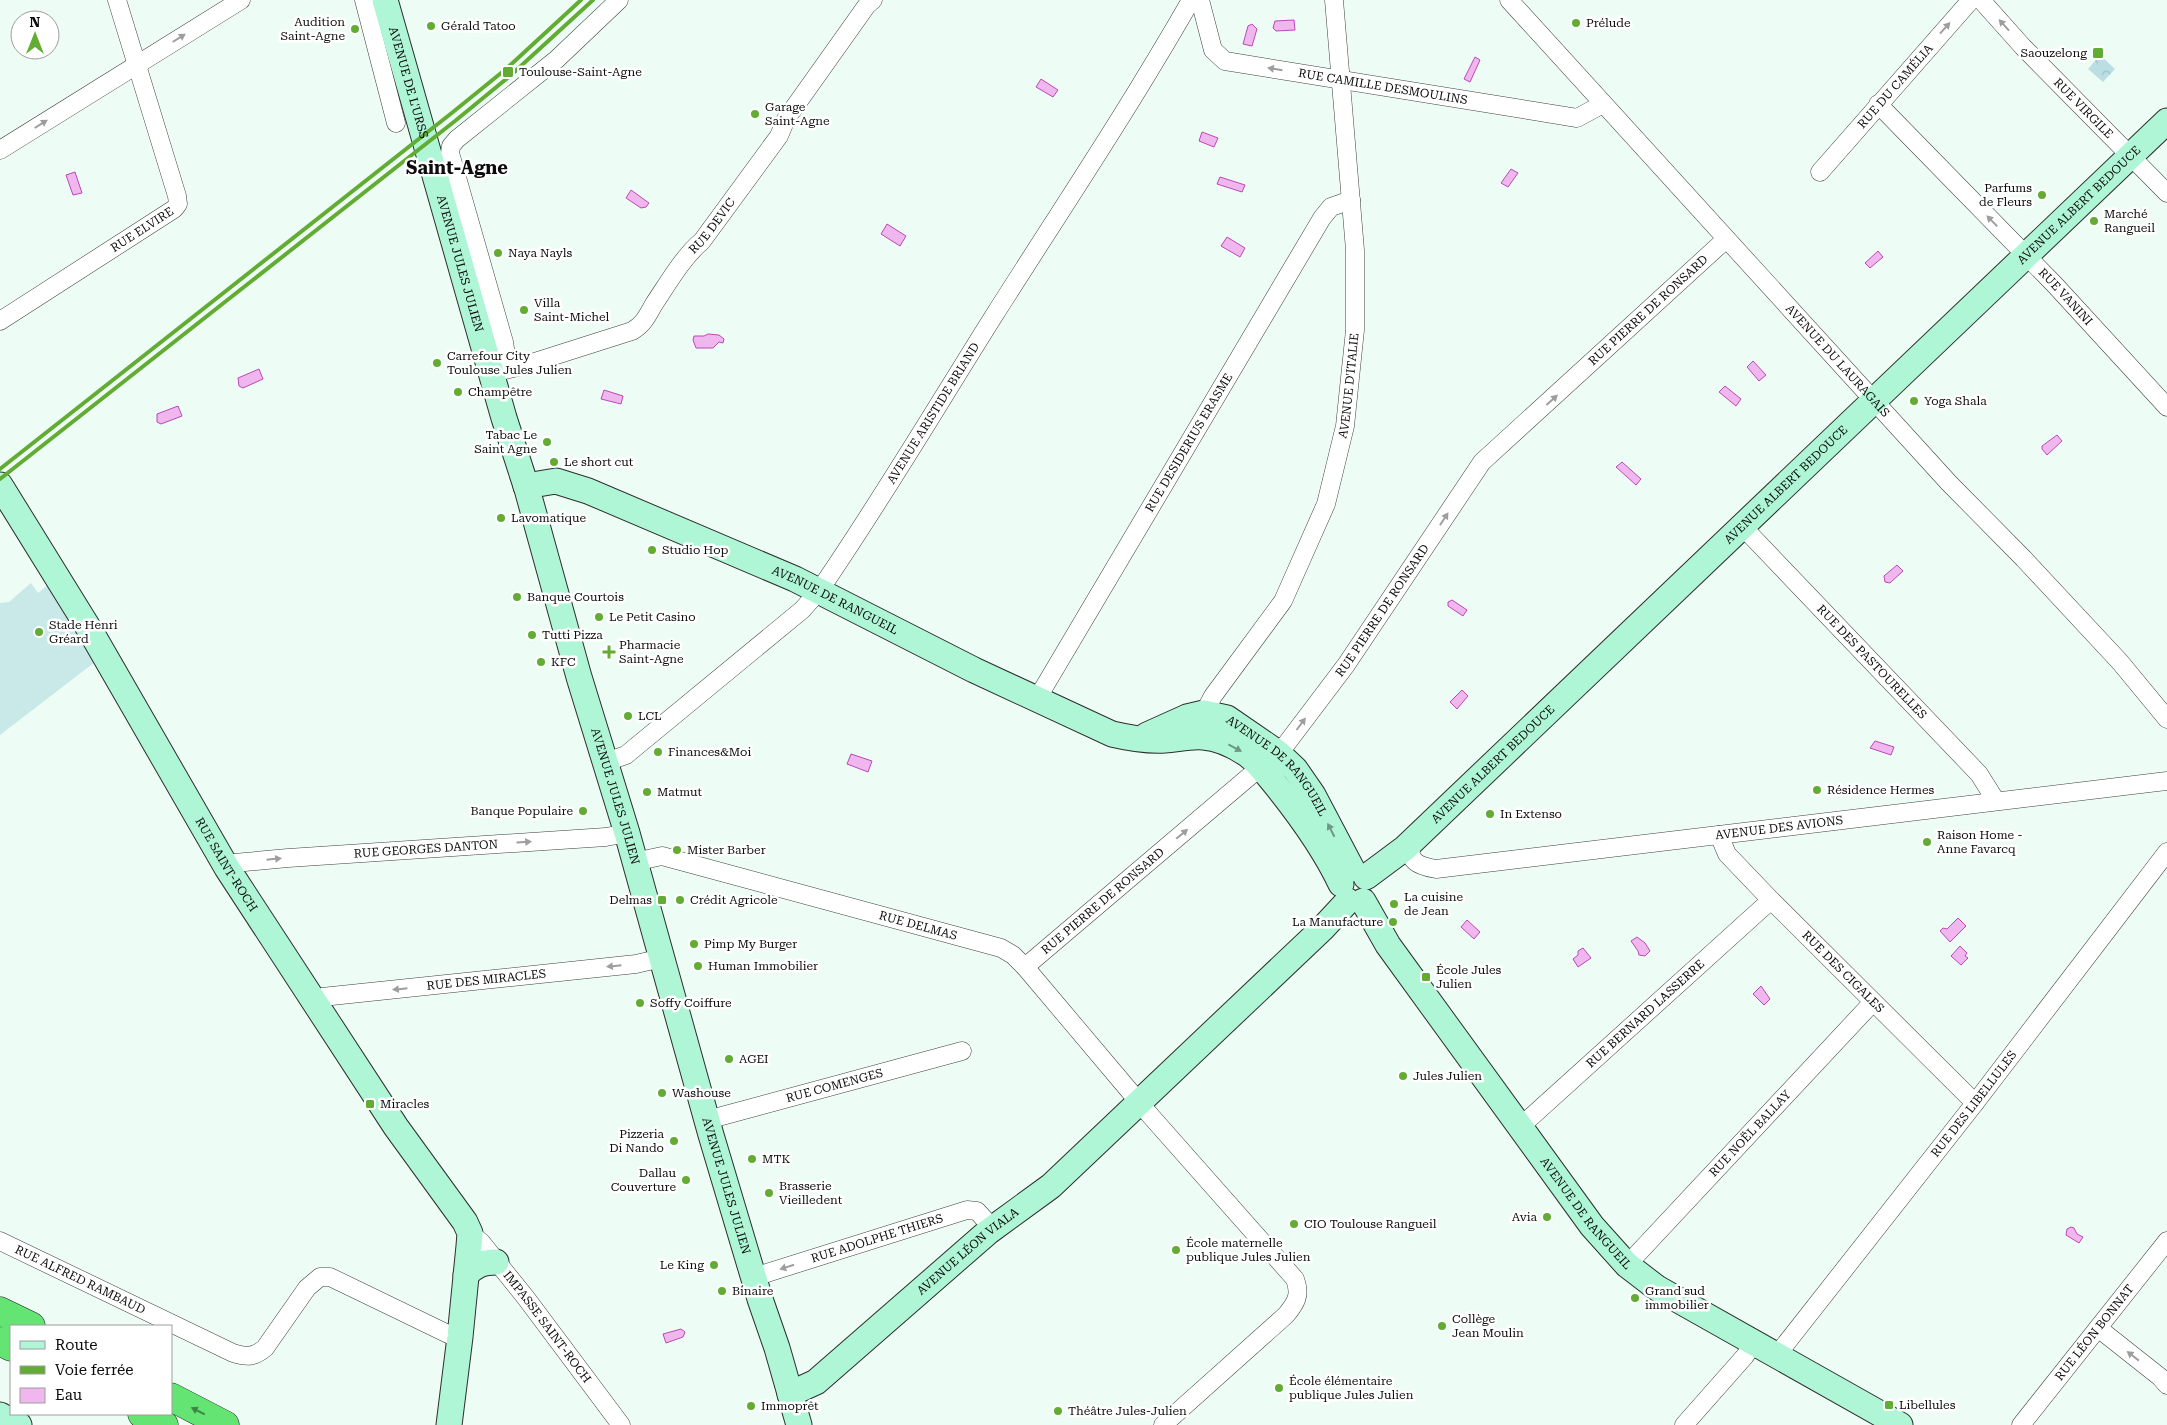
<svg xmlns="http://www.w3.org/2000/svg" width="2167" height="1425" viewBox="0 0 2167 1425" font-family="'Roboto Serif',serif">
<style>
.park{fill:url(#park-crowns)}
.pitch{fill:#c9e9e9}
.water{fill:#efb7ed;stroke:#be47b7}
.lines{fill:none;stroke-linecap:round;stroke-linejoin:round}
.street-casing{stroke:#3f3f3f;stroke-width:19}
.secondary-casing{stroke:#2e2e2e;stroke-width:27}
.highway-casing{stroke:#1d1d1d;stroke-width:29}
.street{stroke:#fff;stroke-width:18}
.secondary{stroke:#aff6d6;stroke-width:25}
.highway{stroke:#64e473;stroke-width:28}
.rail{stroke:#63ac34;stroke-width:4}
.oneway{fill:#9e9e9e}
.oneway2{fill:#6e9885}
.oneway3{fill:#3c8345}
.poi-dot{fill:#63ac34;stroke:#fff;stroke-width:2}
.labels{text-anchor:middle;dominant-baseline:central;stroke-width:5;stroke-linejoin:round;paint-order:stroke}
.poi-label{font-size:12px;fill:#0c0c0c;stroke:#fff;text-anchor:start}
.street-label{font-size:12px;fill:#0c0c0c;stroke:#fff}
.district-label{font-size:18px;font-weight:bold;fill:#0c0c0c;stroke:#fff}
</style>
<defs>
<pattern id="park-crowns" width="20" height="18" patternUnits="userSpaceOnUse" patternTransform="scale(1.25)"><rect width="20" height="18" fill="#bbdee4"/><path d="M2 6a3 3 0 1 1 6 0M12 15a3 3 0 1 1 6 0" fill="none" stroke="#a0bdc2"/></pattern>
</defs>
<rect width="100%" height="100%" fill="#edfdf5"/>
<!-- park -->
<polygon class="park" points="2100,55 2115,69 2103,82 2088,69"/>
<!-- pitch -->
<polygon class="pitch" points="31,583 38,593 48,585 95,662 0,735 0,603 9,602"/>
<!-- water -->
<g class="water">
<polygon points="1294,20 1295,30 1276,31 1273,28 1275,21"/>
<polygon points="1252,24 1257,29 1252,46 1243,44 1248,26"/>
<polygon points="1475,57 1480,60 1470,82 1464,79"/>
<polygon points="1041,79 1058,90 1053,97 1036,87"/>
<polygon points="1202,132 1218,138 1214,147 1199,141"/>
<polygon points="1511,169 1518,173 1508,187 1501,183"/>
<polygon points="75,172 82,193 73,195 66,175"/>
<polygon points="1220,177 1245,185 1242,192 1217,184"/>
<polygon points="631,190 649,203 646,207 641,208 626,198"/>
<polygon points="887,224 906,236 900,246 881,234"/>
<polygon points="1227,237 1245,248 1240,257 1221,246"/>
<polygon points="1878,251 1883,257 1870,268 1865,263"/>
<polygon points="708,334 719,335 724,339 723,343 719,342 713,348 696,348 693,340 694,336 704,336"/>
<polygon points="1753,361 1766,375 1759,381 1747,367"/>
<polygon points="259,369 263,379 243,388 239,386 238,378"/>
<polygon points="1725,386 1741,399 1736,406 1719,392"/>
<polygon points="604,390 623,396 621,404 601,399"/>
<polygon points="178,406 182,416 161,424 157,422 157,414"/>
<polygon points="2057,435 2062,441 2047,455 2042,449 2042,446"/>
<polygon points="1622,462 1641,479 1636,485 1616,467"/>
<polygon points="1897,565 1903,571 1890,583 1885,582 1884,576"/>
<polygon points="1452,600 1467,610 1463,616 1448,606 1448,602"/>
<polygon points="1462,690 1468,696 1457,709 1450,702"/>
<polygon points="1875,741 1894,747 1891,755 1870,748"/>
<polygon points="851,754 872,761 868,772 847,764"/>
<polygon points="1958,918 1966,926 1950,942 1940,931 1943,928 1947,929"/>
<polygon points="1467,920 1480,932 1474,939 1461,927"/>
<polygon points="1637,937 1645,943 1650,951 1645,956 1639,955 1638,951 1631,941"/>
<polygon points="1960,946 1967,953 1965,956 1968,958 1961,965 1951,956"/>
<polygon points="1583,948 1591,958 1578,967 1573,959 1578,955 1578,951"/>
<polygon points="1761,986 1770,999 1764,1005 1753,994"/>
<polygon points="2071,1227 2074,1228 2077,1234 2083,1237 2079,1243 2066,1235 2067,1229"/>
<polygon points="681,1329 685,1332 683,1337 666,1343 663,1334"/>
</g>
<g class="lines">
<!-- street casing -->
<g class="street-casing">
<g id="street">
<polyline points="364,0 396,123"/>
<path id="s1" d="M 1200,0 L 1213,50 L 1225,61 L 1577,118 L 1603,104"/>
<path id="s2" d="M 1509,0 L 1949,483 L 2024,559 L 2120,662 L 2167,719"/>
<path id="s3" d="M 1981,0 L 2023,47 L 2167,193"/>
<path id="s4" d="M 1878,104 L 2055,285 L 2167,407"/>
<polyline points="0,150 241,0"/>
<path id="s5" d="M 1820,172 L 1971,0"/>
<path id="s6" d="M 0,321 L 174,209 L 178,204 L 177,196 L 117,0"/>
<polyline points="508,368 504,342 450,153 451,146 457,139 557,59 619,0"/>
<path id="s7" d="M 492,373 L 522,366 L 632,331 C 644,324 647,316 654,304 C 668,283 683,257 702,241 L 779,136 L 786,119 L 867,5 L 873,0"/>
<path id="s8" d="M 1742,526 L 1979,774 L 1996,801"/>
<path id="s9" d="M 1037,699 L 1322,218 L 1331,207 L 1351,200"/>
<path id="s10" d="M 1204,724 L 1204,713 L 1213,696 L 1283,601 L 1326,504 L 1345,426 L 1355,330 L 1355,250 L 1334,0"/>
<path id="s11" d="M 606,762 L 626,755 L 632,750 L 802,610 L 819,591 C 881,501 937,406 995,314 C 1061,210 1130,107 1191,0"/>
<path id="s12" d="M 1719,835 L 1727,854 L 1771,900 L 1975,1103"/>
<path id="s13" d="M 1412,841 C 1406,862 1419,866 1436,869 L 2167,781"/>
<path id="s14" d="M 634,862 L 662,856 L 1001,948 L 1013,955 L 1025,967 L 1149,1114 L 1295,1279 C 1301,1295 1296,1303 1286,1315 L 1163,1425"/>
<path id="s15" d="M 227,868 L 234,863 L 288,858 L 606,837 L 627,833"/>
<path id="s16" d="M 1025,967 L 1284,747 L 1346,665 L 1482,462 L 1725,240"/>
<path id="s17" d="M 312,1001 L 322,997 L 636,964 L 662,958"/>
<path id="s18" d="M 707,1120 L 962,1051"/>
<path id="s19" d="M 1520,1127 L 1771,900"/>
<path id="s20" d="M 470,1233 L 481,1242 L 526,1298 L 621,1425"/>
<path id="s21" d="M 0,1241 L 233,1353 C 246,1357 253,1358 265,1348 L 307,1288 L 320,1277 L 330,1277 L 448,1334 L 460,1337"/>
<path id="s22" d="M 1627,1265 L 1873,1002"/>
<path id="s23" d="M 754,1277 L 967,1210 L 977,1211 L 988,1223 L 988,1232"/>
<polyline points="2098,1328 2160,1377 2167,1385"/>
<path id="s24" d="M 1777,1355 L 1975,1103 L 2167,852"/>
<polyline points="1684,1425 1745,1356 1754,1342"/>
<path id="s25" d="M 2021,1425 L 2167,1241"/>
</g>
</g>
<!-- secondary casing -->
<g class="secondary-casing">
<g id="secondary">
<path id="s26" d="M 385,0 L 504,418 L 527,489 L 579,677 L 627,833 L 711,1135 L 760,1299 L 777,1348 L 799,1425"/>
<path id="s27" d="M 0,485 L 91,632 L 227,868 L 396,1127 L 465,1222 L 470,1233 L 469,1246 L 460,1337 L 449,1425"/>
<path id="s28" d="M 526,486 L 556,481 L 588,491 L 795,579 L 974,670 L 1112,734 C 1129,738 1148,741 1165,740 C 1178,739 1190,736 1203,737 C 1218,738 1235,746 1248,755 C 1260,764 1269,777 1279,789 C 1302,818 1325,850 1341,884"/>
<path id="s29" d="M 1147,735 L 1187,717 L 1204,713 L 1227,718 L 1278,753 L 1295,769 L 1313,795 L 1352,869"/>
<path id="s30" d="M 1366,877 L 1405,848 L 2167,121"/>
<path id="s31" d="M 1363,901 L 1388,945 L 1592,1226 L 1627,1265 L 1657,1288 L 1900,1425"/>
<path d="M 466,1275 C 475,1265 483,1262 496,1262"/>
<path id="s32" d="M 790,1394 L 816,1382 L 988,1232 L 1051,1186 L 1322,929 L 1348,901"/>
<polyline points="0,1415 19,1425"/>
</g>
</g>
<!-- highway casing -->
<g class="highway-casing">
<g id="highway">
<polyline points="0,1311 31,1326"/>
<polyline points="0,1341 11,1347"/>
<polyline points="171,1397 225,1425"/>
<polyline points="142,1414 164,1425"/>
</g>
</g>
<!-- street -->
<use href="#street" class="street"/>
<!-- secondary -->
<use href="#secondary" class="secondary"/>
<!-- highway -->
<use href="#highway" class="highway"/>
<!-- rail -->
<g class="rail">
<polyline points="0,469 453,112 506,69 581,0"/>
<polyline points="0,479 455,121 511,75 593,0"/>
</g>
</g>
<!-- one-way arrows -->
<defs><path id="oneway-solid" d="M-6-.8H1V-3.2L6.5 0L1 3.2V.8H-6Z" transform="scale(1.25)"/></defs>
<g class="oneway">
<use href="#oneway-solid" transform="translate(2004 25) rotate(-132)"/>
<use href="#oneway-solid" transform="translate(1945 28) rotate(-48)"/>
<use href="#oneway-solid" transform="translate(179 38) rotate(-32)"/>
<use href="#oneway-solid" transform="translate(1275 69) rotate(-171)"/>
<use href="#oneway-solid" transform="translate(41 124) rotate(-32)"/>
<use href="#oneway-solid" transform="translate(1992 221) rotate(-134)"/>
<use href="#oneway-solid" transform="translate(1552 400) rotate(-42)"/>
<use href="#oneway-solid" transform="translate(1444 519) rotate(-57)"/>
<use href="#oneway-solid" transform="translate(1301 724) rotate(-53)"/>
<use href="#oneway-solid" transform="translate(1182 834) rotate(-40)"/>
<use href="#oneway-solid" transform="translate(524 842) rotate(-4)"/>
<use href="#oneway-solid" transform="translate(274 859) rotate(-6)"/>
<use href="#oneway-solid" transform="translate(614 966) rotate(174)"/>
<use href="#oneway-solid" transform="translate(400 989) rotate(174)"/>
<use href="#oneway-solid" transform="translate(787 1267) rotate(162)"/>
<use href="#oneway-solid" transform="translate(2133 1356) rotate(-142)"/>
</g>
<g class="oneway2">
<use href="#oneway-solid" transform="translate(1235 748) rotate(28)"/>
<use href="#oneway-solid" transform="translate(1331 830) rotate(-117)"/>
</g>
<use class="oneway3" href="#oneway-solid" transform="translate(198 1411) rotate(-153)"/>
<!-- markers -->
<g class="poi-dot">
<circle cx="1576" cy="23" r="5"/>
<circle cx="431" cy="26" r="5"/>
<circle cx="355" cy="29" r="5"/>
<rect x="2092" y="47" width="12" height="12" rx="2.5"/>
<rect x="502" y="66" width="12" height="12" rx="2.5"/>
<circle cx="755" cy="114" r="5"/>
<circle cx="2042" cy="195" r="5"/>
<circle cx="2094" cy="221" r="5"/>
<circle cx="498" cy="253" r="5"/>
<circle cx="524" cy="310" r="5"/>
<circle cx="437" cy="363" r="5"/>
<circle cx="458" cy="392" r="5"/>
<circle cx="1914" cy="401" r="5"/>
<circle cx="547" cy="442" r="5"/>
<circle cx="554" cy="462" r="5"/>
<circle cx="501" cy="518" r="5"/>
<circle cx="652" cy="550" r="5"/>
<circle cx="517" cy="597" r="5"/>
<circle cx="599" cy="617" r="5"/>
<circle cx="39" cy="632" r="5"/>
<circle cx="532" cy="635" r="5"/>
<path d="M606.5 644.5h5v5h5v5h-5v5h-5v-5h-5v-5h5z"/>
<circle cx="541" cy="662" r="5"/>
<circle cx="628" cy="716" r="5"/>
<circle cx="658" cy="752" r="5"/>
<circle cx="1817" cy="790" r="5"/>
<circle cx="647" cy="792" r="5"/>
<circle cx="583" cy="811" r="5"/>
<circle cx="1490" cy="814" r="5"/>
<circle cx="1927" cy="842" r="5"/>
<circle cx="677" cy="850" r="5"/>
<rect x="657" y="895" width="10" height="10" rx="2.5"/>
<circle cx="680" cy="900" r="5"/>
<circle cx="1394" cy="904" r="5"/>
<circle cx="1393" cy="922" r="5"/>
<circle cx="694" cy="944" r="5"/>
<circle cx="698" cy="966" r="5"/>
<rect x="1421" y="972" width="10" height="10" rx="2.5"/>
<circle cx="640" cy="1003" r="5"/>
<circle cx="729" cy="1059" r="5"/>
<circle cx="1403" cy="1076" r="5"/>
<circle cx="662" cy="1093" r="5"/>
<rect x="365" y="1099" width="10" height="10" rx="2.5"/>
<circle cx="674" cy="1141" r="5"/>
<circle cx="752" cy="1159" r="5"/>
<circle cx="686" cy="1180" r="5"/>
<circle cx="769" cy="1193" r="5"/>
<circle cx="1547" cy="1217" r="5"/>
<circle cx="1294" cy="1224" r="5"/>
<circle cx="1176" cy="1250" r="5"/>
<circle cx="714" cy="1265" r="5"/>
<circle cx="722" cy="1291" r="5"/>
<circle cx="1635" cy="1298" r="5"/>
<circle cx="1442" cy="1326" r="5"/>
<circle cx="1279" cy="1388" r="5"/>
<rect x="1884" y="1400" width="10" height="10" rx="2.5"/>
<circle cx="751" cy="1406" r="5"/>
<circle cx="1058" cy="1411" r="5"/>
</g>
<g class="labels">
<!-- poi labels -->
<g class="poi-label">
<text x="345" y="22" text-anchor="end">Audition<tspan x="345" dy="14">Saint-Agne</tspan></text>
<text x="1586" y="23">Prélude</text>
<text x="441" y="26">Gérald Tatoo</text>
<text x="2087" y="53" text-anchor="end">Saouzelong</text>
<text x="519" y="72">Toulouse-Saint-Agne</text>
<text x="765" y="107">Garage<tspan x="765" dy="14">Saint-Agne</tspan></text>
<text x="2032" y="188" text-anchor="end">Parfums<tspan x="2032" dy="14">de Fleurs</tspan></text>
<text x="2104" y="214">Marché<tspan x="2104" dy="14">Rangueil</tspan></text>
<text x="508" y="253">Naya Nayls</text>
<text x="534" y="303">Villa<tspan x="534" dy="14">Saint-Michel</tspan></text>
<text x="447" y="356">Carrefour City<tspan x="447" dy="14">Toulouse Jules Julien</tspan></text>
<text x="468" y="392">Champêtre</text>
<text x="1924" y="401">Yoga Shala</text>
<text x="537" y="435" text-anchor="end">Tabac Le<tspan x="537" dy="14">Saint Agne</tspan></text>
<text x="564" y="462">Le short cut</text>
<text x="511" y="518">Lavomatique</text>
<text x="662" y="550">Studio Hop</text>
<text x="527" y="597">Banque Courtois</text>
<text x="609" y="617">Le Petit Casino</text>
<text x="49" y="625">Stade Henri<tspan x="49" dy="14">Gréard</tspan></text>
<text x="542" y="635">Tutti Pizza</text>
<text x="619" y="645">Pharmacie<tspan x="619" dy="14">Saint-Agne</tspan></text>
<text x="551" y="662">KFC</text>
<text x="638" y="716">LCL</text>
<text x="668" y="752">Finances&amp;Moi</text>
<text x="1827" y="790">Résidence Hermes</text>
<text x="657" y="792">Matmut</text>
<text x="573" y="811" text-anchor="end">Banque Populaire</text>
<text x="1500" y="814">In Extenso</text>
<text x="1937" y="835">Raison Home -<tspan x="1937" dy="14">Anne Favarcq</tspan></text>
<text x="687" y="850">Mister Barber</text>
<text x="1404" y="897">La cuisine<tspan x="1404" dy="14">de Jean</tspan></text>
<text x="652" y="900" text-anchor="end">Delmas</text>
<text x="690" y="900">Crédit Agricole</text>
<text x="1383" y="922" text-anchor="end">La Manufacture</text>
<text x="704" y="944">Pimp My Burger</text>
<text x="708" y="966">Human Immobilier</text>
<text x="1436" y="970">École Jules<tspan x="1436" dy="14">Julien</tspan></text>
<text x="650" y="1003">Soffy Coiffure</text>
<text x="739" y="1059">AGEI</text>
<text x="1413" y="1076">Jules Julien</text>
<text x="672" y="1093">Washouse</text>
<text x="380" y="1104">Miracles</text>
<text x="664" y="1134" text-anchor="end">Pizzeria<tspan x="664" dy="14">Di Nando</tspan></text>
<text x="762" y="1159">MTK</text>
<text x="676" y="1173" text-anchor="end">Dallau<tspan x="676" dy="14">Couverture</tspan></text>
<text x="779" y="1186">Brasserie<tspan x="779" dy="14">Vieilledent</tspan></text>
<text x="1537" y="1217" text-anchor="end">Avia</text>
<text x="1304" y="1224">CIO Toulouse Rangueil</text>
<text x="1186" y="1243">École maternelle<tspan x="1186" dy="14">publique Jules Julien</tspan></text>
<text x="704" y="1265" text-anchor="end">Le King</text>
<text x="732" y="1291">Binaire</text>
<text x="1645" y="1291">Grand sud<tspan x="1645" dy="14">immobilier</tspan></text>
<text x="1452" y="1319">Collège<tspan x="1452" dy="14">Jean Moulin</tspan></text>
<text x="1289" y="1381">École élémentaire<tspan x="1289" dy="14">publique Jules Julien</tspan></text>
<text x="1899" y="1405">Libellules</text>
<text x="761" y="1406">Immoprêt</text>
<text x="1068" y="1411">Théâtre Jules-Julien</text>
</g>
<!-- street labels -->
<g class="street-label">
<text stroke="none"><textPath href="#s26" startOffset="86">AVENUE DE L'URSS</textPath></text>
<text stroke="none"><textPath href="#s5" startOffset="114">RUE DU CAMÉLIA</textPath></text>
<text stroke="none"><textPath href="#s1" startOffset="228">RUE CAMILLE DESMOULINS</textPath></text>
<text stroke="none"><textPath href="#s3" startOffset="149">RUE VIRGILE</textPath></text>
<text stroke="none"><textPath href="#s30" startOffset="980">AVENUE ALBERT BEDOUCE</textPath></text>
<text stroke="none"><textPath href="#s7" startOffset="279">RUE DEVIC</textPath></text>
<text stroke="none"><textPath href="#s6" startOffset="169">RUE ELVIRE</textPath></text>
<text stroke="none"><textPath href="#s26" startOffset="274">AVENUE JULES JULIEN</textPath></text>
<text stroke="none"><textPath href="#s4" startOffset="269">RUE VANINI</textPath></text>
<text stroke="none"><textPath href="#s16" startOffset="912">RUE PIERRE DE RONSARD</textPath></text>
<text stroke="none"><textPath href="#s2" startOffset="488">AVENUE DU LAURAGAIS</textPath></text>
<text stroke="none"><textPath href="#s10" startOffset="375">AVENUE D'ITALIE</textPath></text>
<text stroke="none"><textPath href="#s11" startOffset="486">AVENUE ARISTIDE BRIAND</textPath></text>
<text stroke="none"><textPath href="#s9" startOffset="298">RUE DESIDERIUS ERASME</textPath></text>
<text stroke="none"><textPath href="#s30" startOffset="575">AVENUE ALBERT BEDOUCE</textPath></text>
<text stroke="none"><textPath href="#s28" startOffset="334">AVENUE DE RANGUEIL</textPath></text>
<text stroke="none"><textPath href="#s16" startOffset="508">RUE PIERRE DE RONSARD</textPath></text>
<text stroke="none"><textPath href="#s8" startOffset="188">RUE DES PASTOURELLES</textPath></text>
<text stroke="none"><textPath href="#s30" startOffset="170">AVENUE ALBERT BEDOUCE</textPath></text>
<text stroke="none"><textPath href="#s29" startOffset="155">AVENUE DE RANGUEIL</textPath></text>
<text stroke="none"><textPath href="#s26" startOffset="829">AVENUE JULES JULIEN</textPath></text>
<text stroke="none"><textPath href="#s13" startOffset="390">AVENUE DES AVIONS</textPath></text>
<text stroke="none"><textPath href="#s15" startOffset="201">RUE GEORGES DANTON</textPath></text>
<text stroke="none"><textPath href="#s27" startOffset="442">RUE SAINT-ROCH</textPath></text>
<text stroke="none"><textPath href="#s16" startOffset="102">RUE PIERRE DE RONSARD</textPath></text>
<text stroke="none"><textPath href="#s14" startOffset="294">RUE DELMAS</textPath></text>
<text stroke="none"><textPath href="#s12" startOffset="186">RUE DES CIGALES</textPath></text>
<text stroke="none"><textPath href="#s17" startOffset="176">RUE DES MIRACLES</textPath></text>
<text stroke="none"><textPath href="#s19" startOffset="169">RUE BERNARD LASSERRE</textPath></text>
<text stroke="none"><textPath href="#s18" startOffset="132">RUE COMENGES</textPath></text>
<text stroke="none"><textPath href="#s24" startOffset="319">RUE DES LIBELLULES</textPath></text>
<text stroke="none"><textPath href="#s22" startOffset="180">RUE NOËL BALLAY</textPath></text>
<text stroke="none"><textPath href="#s26" startOffset="1234">AVENUE JULES JULIEN</textPath></text>
<text stroke="none"><textPath href="#s31" startOffset="384">AVENUE DE RANGUEIL</textPath></text>
<text stroke="none"><textPath href="#s23" startOffset="129">RUE ADOLPHE THIERS</textPath></text>
<text stroke="none"><textPath href="#s32" startOffset="229">AVENUE LÉON VIALA</textPath></text>
<text stroke="none"><textPath href="#s21" startOffset="89">RUE ALFRED RAMBAUD</textPath></text>
<text stroke="none"><textPath href="#s20" startOffset="122">IMPASSE SAINT-ROCH</textPath></text>
<text stroke="none"><textPath href="#s25" startOffset="118">RUE LÉON BONNAT</textPath></text>
</g>
<!-- district labels -->
<g class="district-label">
<text x="457" y="167">Saint-Agne</text>
</g>
</g>
<!-- legend -->
<rect x="10" y="1325" width="162" height="90" fill="#ffffff" stroke="#9e9e9e"/>
<rect x="20" y="1341" width="25" height="8" fill="#aff6d6" stroke="#9e9e9e"/>
<text x="55" y="1350" font-size="15" fill="#0c0c0c">Route</text>
<rect x="20" y="1366" width="25" height="8" fill="#63ac34" stroke="#9e9e9e"/>
<text x="55" y="1375" font-size="15" fill="#0c0c0c">Voie ferrée</text>
<rect x="20" y="1388" width="25" height="15" fill="#efb7ed" stroke="#9e9e9e"/>
<text x="55" y="1400" font-size="15" fill="#0c0c0c">Eau</text>
<!-- north arrow -->
<g transform="translate(35 35)"><circle r="24" fill="#ffffff" stroke="#9e9e9e"/>
<path d="M0-4L9 19L0 12L-9 19Z" fill="#63ac34"/>
<text y="-8" font-size="14" font-weight="bold" text-anchor="middle" fill="#0c0c0c">N</text>
</g>
</svg>
